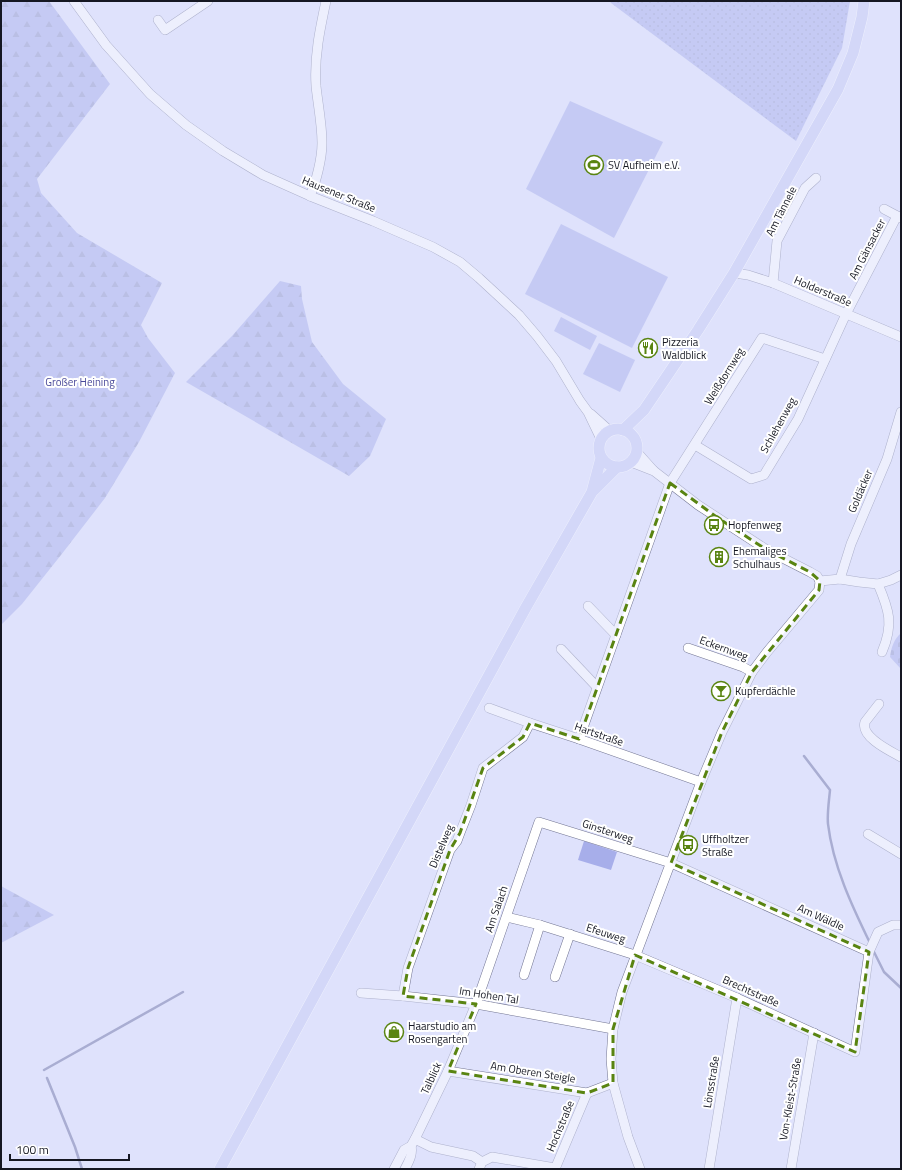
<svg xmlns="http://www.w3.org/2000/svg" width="902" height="1170" viewBox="0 0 902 1170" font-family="'Titillium Web',sans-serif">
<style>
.grass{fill:url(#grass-dots)}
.forest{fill:url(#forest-firs)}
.cemetery{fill:url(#cemetery-stones)}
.park{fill:#a7aeea}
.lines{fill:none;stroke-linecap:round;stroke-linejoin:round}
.stream{stroke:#686d9f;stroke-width:2.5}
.minor-casing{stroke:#747794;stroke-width:10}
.major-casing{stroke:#fff;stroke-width:12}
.minor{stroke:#fff;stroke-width:9}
.major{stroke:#c6caf4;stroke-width:11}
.marked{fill:none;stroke:#598411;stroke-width:3;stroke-dasharray:8 5;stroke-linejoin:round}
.labels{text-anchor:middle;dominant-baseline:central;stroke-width:4;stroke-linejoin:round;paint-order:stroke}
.poi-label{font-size:11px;fill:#151722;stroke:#fff;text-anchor:start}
.street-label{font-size:11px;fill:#151722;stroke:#fff}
.park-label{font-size:11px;fill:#4a4a9a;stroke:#fff}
</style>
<defs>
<pattern id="grass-dots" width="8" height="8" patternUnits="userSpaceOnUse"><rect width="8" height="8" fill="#a7aeea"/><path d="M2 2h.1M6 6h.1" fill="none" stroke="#8f95c8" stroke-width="1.8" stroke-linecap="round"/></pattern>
<pattern id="forest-firs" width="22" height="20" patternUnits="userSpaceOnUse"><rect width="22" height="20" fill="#a7aeea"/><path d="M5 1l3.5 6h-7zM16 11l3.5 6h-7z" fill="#8f95c8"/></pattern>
<pattern id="cemetery-stones" width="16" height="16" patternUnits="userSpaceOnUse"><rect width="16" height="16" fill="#a7aeea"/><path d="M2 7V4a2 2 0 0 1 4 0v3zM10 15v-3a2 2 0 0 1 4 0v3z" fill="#8f95c8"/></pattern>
</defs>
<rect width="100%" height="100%" fill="#dfe2fc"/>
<!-- grass -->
<polygon class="grass" points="610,1 850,1 842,48 796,141 611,3"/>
<!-- forest -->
<g class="forest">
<polygon points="1,1 49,1 110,84 37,179 41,193 77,233 162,283 141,325 148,338 175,373 139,442 105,498 61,555 22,604 1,625"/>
<polygon points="280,281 301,286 302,299 312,342 343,384 386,419 370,456 349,476 186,382 232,336"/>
<polygon points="1,886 54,915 1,943"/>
</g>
<!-- cemetery -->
<path class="cemetery" d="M 901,633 L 901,669 L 890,657 C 891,648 894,639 901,633 Z"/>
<!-- park -->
<g class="park">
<polygon points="570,101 663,142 614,238 526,189"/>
<polygon points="561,224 668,277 632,348 525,294"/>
<polygon points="561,317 597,336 590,350 554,331"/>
<polygon points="599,343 635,360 620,392 583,374"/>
<polygon points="584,841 617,852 611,870 578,860"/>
</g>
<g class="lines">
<!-- stream -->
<g class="stream">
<path d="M 804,756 L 830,790 C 829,801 827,814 828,824 C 833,866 852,906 870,943"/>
<polyline points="873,950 884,972 901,988"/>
<polyline points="44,1070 183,992"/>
<polyline points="47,1078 75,1147 82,1169"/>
</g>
<!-- minor casing -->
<g class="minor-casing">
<g id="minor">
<polyline points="74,1 106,45 150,94 186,125 223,151 263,175 310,196 373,221 433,247 460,262 479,278 519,315 537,336 556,361 580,401 588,412 601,439"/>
<polyline points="158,20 165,30 208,1"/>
<path d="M 310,196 C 316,182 322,159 322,143 C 322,124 318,105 316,86 C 314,57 320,29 326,1"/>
<polyline points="884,209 901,218"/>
<polyline points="734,273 748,275 773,283 901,337"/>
<polyline points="773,283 777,241 805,188 816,178"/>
<polyline points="591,414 610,431"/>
<polyline points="695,445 751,479 764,475 798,419 846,314 897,216"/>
<polyline points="636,451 653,470"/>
<polyline points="631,462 654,471 698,505 767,550 810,572 817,576 820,581"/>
<polyline points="840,579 851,544 887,459 901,412"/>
<polyline points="820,581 840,579 859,582 878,584 891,580 901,575"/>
<path d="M 878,584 C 889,610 894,624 882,652"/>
<polyline points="588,606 616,635"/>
<polyline points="688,648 743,667 752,672"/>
<polyline points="561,649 597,687"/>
<path d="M 879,704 L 865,722 C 860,737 890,751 901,757"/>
<polyline points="489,708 530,723 579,739 701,782"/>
<polyline points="579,739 670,483 762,338 825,359"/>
<polyline points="868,834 901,854"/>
<polyline points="869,952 878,932 893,925 901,925"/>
<polyline points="524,975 540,925"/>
<polyline points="555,977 570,934"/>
<polyline points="361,993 403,996 476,1004 613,1029"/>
<polyline points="403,996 408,968 450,850 457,841 460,833 471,805 483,768 523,737 530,723"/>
<polyline points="448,1071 587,1093 613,1083"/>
<polyline points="415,1139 431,1147 473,1156 482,1162"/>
<polyline points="394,1169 404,1150 411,1146 415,1139 448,1071 476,1004 539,822 671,863 869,952 855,1052 737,998 635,955 540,925 506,917"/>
<path d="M 405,1169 C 409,1161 413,1154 411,1146"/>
<polyline points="479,1169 482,1162 492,1157 555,1168"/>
<polyline points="555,1169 587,1093"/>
<polyline points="640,1169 628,1137 613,1083 611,1059 613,1029 622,992 701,782 722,732 752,672 767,652 819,590 820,581"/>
<polyline points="709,1169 737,998"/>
<polyline points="791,1169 814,1033"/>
</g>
</g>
<!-- major casing -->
<g class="major-casing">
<g id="major">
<circle cx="618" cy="448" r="19"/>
<polyline points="623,430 644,410 698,330 734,273 838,89 853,53 862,17 864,1"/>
<polyline points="594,490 617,467"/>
<polyline points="220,1169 525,609 592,492 601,458"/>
</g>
</g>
<!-- minor -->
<use href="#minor" class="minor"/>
<!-- major -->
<use href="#major" class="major"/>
</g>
<!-- marked area -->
<path d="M0 0H902V1170H0ZM 670,483 L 718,518 L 767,550 L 810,572 L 820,581 L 819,590 L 752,672 L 722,732 L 671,863 L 869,952 L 855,1052 L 635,955 L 613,1029 L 613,1083 L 587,1093 L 448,1071 L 476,1004 L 403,996 L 408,968 L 450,850 L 460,833 L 483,768 L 523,737 L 530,723 L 579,739 Z" fill="#dfe2fc" fill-opacity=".55" fill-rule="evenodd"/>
<path class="marked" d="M 670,483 L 718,518 L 767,550 L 810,572 L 820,581 L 819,590 L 752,672 L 722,732 L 671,863 L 869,952 L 855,1052 L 635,955 L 613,1029 L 613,1083 L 587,1093 L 448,1071 L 476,1004 L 403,996 L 408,968 L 450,850 L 460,833 L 483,768 L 523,737 L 530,723 L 579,739 Z"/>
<!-- icons -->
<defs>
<g id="stadium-ring" transform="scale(1)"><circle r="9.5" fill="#fff" stroke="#598411" stroke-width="1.5"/><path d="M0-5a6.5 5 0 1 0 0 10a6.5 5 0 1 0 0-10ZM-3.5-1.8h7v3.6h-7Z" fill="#598411"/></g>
<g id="restaurant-ring" transform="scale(1)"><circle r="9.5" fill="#fff" stroke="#598411" stroke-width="1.5"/><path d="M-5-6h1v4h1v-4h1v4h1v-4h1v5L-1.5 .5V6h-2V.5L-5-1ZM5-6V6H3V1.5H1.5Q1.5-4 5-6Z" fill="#598411"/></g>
<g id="bus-ring" transform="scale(1)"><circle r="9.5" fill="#fff" stroke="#598411" stroke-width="1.5"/><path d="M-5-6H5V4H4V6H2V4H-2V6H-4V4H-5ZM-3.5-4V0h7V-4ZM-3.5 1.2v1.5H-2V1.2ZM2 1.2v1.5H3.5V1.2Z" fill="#598411"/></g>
<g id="building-ring" transform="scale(1)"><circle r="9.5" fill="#fff" stroke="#598411" stroke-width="1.5"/><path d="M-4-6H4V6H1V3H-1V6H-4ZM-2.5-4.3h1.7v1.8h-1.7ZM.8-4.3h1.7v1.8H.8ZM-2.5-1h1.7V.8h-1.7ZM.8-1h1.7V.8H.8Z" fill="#598411"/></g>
<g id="bar-ring" transform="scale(1)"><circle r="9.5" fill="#fff" stroke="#598411" stroke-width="1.5"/><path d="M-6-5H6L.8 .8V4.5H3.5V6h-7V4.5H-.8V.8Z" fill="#598411"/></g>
<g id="shop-ring" transform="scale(1)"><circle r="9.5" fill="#fff" stroke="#598411" stroke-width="1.5"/><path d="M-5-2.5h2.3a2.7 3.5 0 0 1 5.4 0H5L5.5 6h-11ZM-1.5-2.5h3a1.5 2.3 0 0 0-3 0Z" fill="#598411"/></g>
</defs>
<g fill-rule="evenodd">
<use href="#stadium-ring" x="594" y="165"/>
<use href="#restaurant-ring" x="648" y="348"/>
<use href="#bus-ring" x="714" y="525"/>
<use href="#building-ring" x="719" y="557"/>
<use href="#bar-ring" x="721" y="691"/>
<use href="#bus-ring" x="688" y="845"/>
<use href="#shop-ring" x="394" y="1032"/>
</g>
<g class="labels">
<!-- poi labels -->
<g class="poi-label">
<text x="608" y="165">SV Aufheim e.V.</text>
<text x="662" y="342">Pizzeria<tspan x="662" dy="13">Waldblick</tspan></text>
<text x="728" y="525">Hopfenweg</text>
<text x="733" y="551">Ehemaliges<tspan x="733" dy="13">Schulhaus</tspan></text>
<text x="735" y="691">Kupferdächle</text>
<text x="702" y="839">Uffholtzer<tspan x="702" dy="13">Straße</tspan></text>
<text x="408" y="1026">Haarstudio am<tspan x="408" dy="13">Rosengarten</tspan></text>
</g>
<!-- street labels -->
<g class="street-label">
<text transform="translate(339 194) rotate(22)">Hausener Straße</text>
<text transform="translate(781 211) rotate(-63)">Am Tännele</text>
<text transform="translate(867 249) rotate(-63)">Am Gänsacker</text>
<text transform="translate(823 291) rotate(23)">Holderstraße</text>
<text transform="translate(724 376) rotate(-58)">Weißdornweg</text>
<text transform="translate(778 425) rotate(-61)">Schlehenweg</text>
<text transform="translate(860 491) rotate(-67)">Goldäcker</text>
<text transform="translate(724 648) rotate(20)">Eckernweg</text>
<text transform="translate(599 734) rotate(19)">Hartstraße</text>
<text transform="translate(608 831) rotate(18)">Ginsterweg</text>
<text transform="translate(441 846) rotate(-67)">Distelweg</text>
<text transform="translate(496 909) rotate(-71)">Am Salach</text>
<text transform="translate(821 917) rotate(24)">Am Wäldle</text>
<text transform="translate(606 933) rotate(18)">Efeuweg</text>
<text transform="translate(751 991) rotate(24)">Brechtstraße</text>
<text transform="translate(489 995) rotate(9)">Im Hohen Tal</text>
<text transform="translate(533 1072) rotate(9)">Am Oberen Steigle</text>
<text transform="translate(431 1078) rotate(-65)">Talblick</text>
<text transform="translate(711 1082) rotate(-81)">Lönsstraße</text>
<text transform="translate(790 1099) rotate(-80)">Von-Kleist-Straße</text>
<text transform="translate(560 1126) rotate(-67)">Hochstraße</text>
</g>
<!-- park labels -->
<g class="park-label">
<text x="80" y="382">Großer Heining</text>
</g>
</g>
<!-- border -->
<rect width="902" height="1170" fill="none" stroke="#151722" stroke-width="4"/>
<!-- scale -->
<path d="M10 1154v6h119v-6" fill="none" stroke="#151722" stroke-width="2"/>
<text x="16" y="1154" font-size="12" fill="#151722" stroke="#ffffff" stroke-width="3" paint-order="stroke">100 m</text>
</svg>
